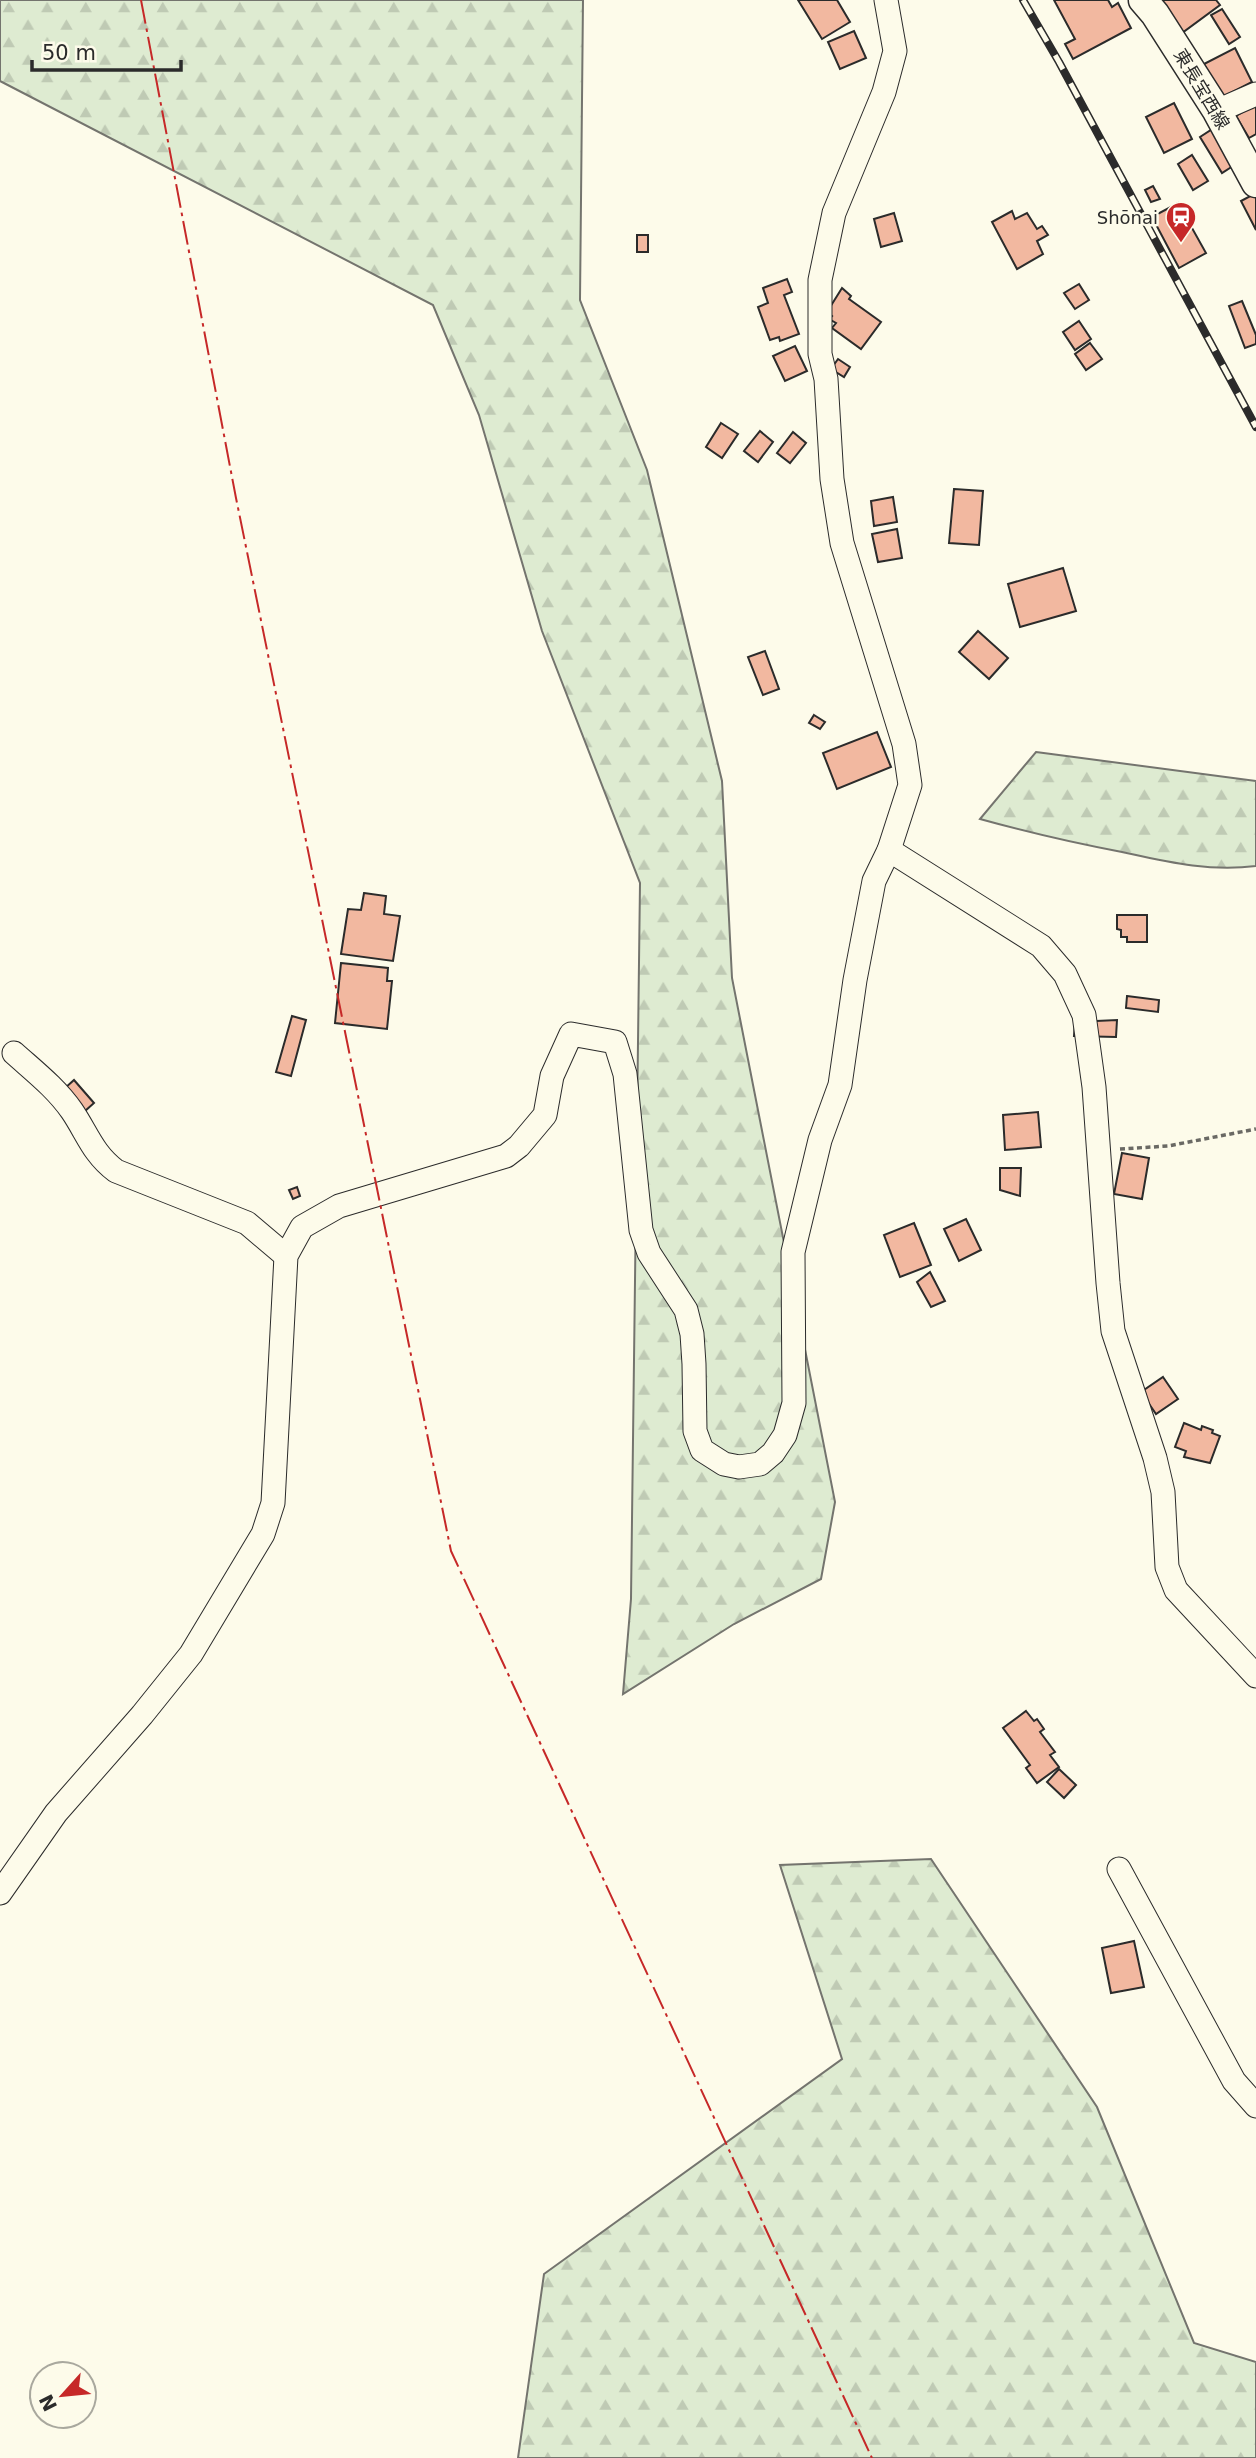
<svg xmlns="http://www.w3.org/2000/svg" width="1256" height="2458" viewBox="0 0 1256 2458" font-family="'DejaVu Sans','Noto Sans JP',sans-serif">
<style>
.forest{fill:url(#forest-firs);stroke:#74746e;stroke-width:2}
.building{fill:#f2b8a0;stroke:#2b2b2b;stroke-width:2}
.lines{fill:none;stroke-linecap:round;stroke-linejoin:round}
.minor-casing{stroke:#2b2b2b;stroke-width:25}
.major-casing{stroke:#2b2b2b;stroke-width:31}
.path{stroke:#6a6964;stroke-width:3.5;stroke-dasharray:5 3.5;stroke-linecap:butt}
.minor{stroke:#fdfbea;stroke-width:23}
.major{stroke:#fdfbea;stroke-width:28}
.rail-casing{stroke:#2b2b2b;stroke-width:8}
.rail{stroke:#fdfbea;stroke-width:5;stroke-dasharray:16;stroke-linecap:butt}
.power{stroke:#c62828;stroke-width:2;stroke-dasharray:24 5 3.5 5;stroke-linecap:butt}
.labels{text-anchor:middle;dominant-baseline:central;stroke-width:5;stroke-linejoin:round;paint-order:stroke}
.street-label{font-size:18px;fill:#2b2b2b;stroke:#fdfbea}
.poi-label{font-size:18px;fill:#2b2b2b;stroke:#fdfbea;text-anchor:end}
</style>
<defs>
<pattern id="forest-firs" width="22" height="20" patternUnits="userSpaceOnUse" patternTransform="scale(1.75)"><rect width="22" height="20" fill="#deebd1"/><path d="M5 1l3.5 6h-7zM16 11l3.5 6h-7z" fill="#bfcab4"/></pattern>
</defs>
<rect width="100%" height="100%" fill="#fdfbea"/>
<!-- forest -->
<g class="forest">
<polygon points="0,0 583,0 580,300 647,470 722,781 732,978 835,1502 821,1579 734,1624 623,1694 631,1599 640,883 542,631 479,415 433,305 0,81"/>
<path d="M 1036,752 L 1256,781 L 1256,866 C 1209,872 1168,862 1122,852 C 1074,843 1027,832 980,819 Z"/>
<polygon points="931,1859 1097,2107 1194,2343 1256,2362 1256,2458 518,2458 544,2274 842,2059 780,1865"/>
</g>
<!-- building -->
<g class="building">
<polygon points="798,0 837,0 850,22 822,39"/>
<polygon points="1054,0 1108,0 1112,7 1118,3 1131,28 1073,59 1065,44 1075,39"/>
<polygon points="1158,0 1216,0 1220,5 1182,33"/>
<polygon points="1222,9 1240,37 1229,44 1211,15"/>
<polygon points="854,31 866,58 840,69 828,42"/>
<polygon points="1235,48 1252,82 1221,98 1204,64"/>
<polygon points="1174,103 1192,139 1164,153 1146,117"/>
<polygon points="1256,104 1256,134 1249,138 1236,116"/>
<polygon points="1214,128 1236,164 1222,173 1200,137"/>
<polygon points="1192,155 1208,181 1193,190 1178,164"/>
<polygon points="1153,186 1160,199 1151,202 1145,190"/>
<polygon points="1254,194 1256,198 1256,230 1241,201"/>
<polygon points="1178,203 1206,253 1179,268 1152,217"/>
<polygon points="1012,211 1015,219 1027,213 1037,229 1042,226 1048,235 1037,241 1043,254 1017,269 992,222"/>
<polygon points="894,213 902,241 881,247 874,219"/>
<rect x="637" y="235" width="11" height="17"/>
<polygon points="787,279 792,292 784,295 799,334 780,341 779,337 770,340 758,307 768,303 763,288"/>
<polygon points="1079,284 1089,300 1075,309 1064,293"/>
<polygon points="842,288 851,296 849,299 881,322 861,349 832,328 836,323 829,319 832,316 827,312"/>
<polygon points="1242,301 1256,335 1256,344 1245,348 1229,306"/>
<polygon points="1079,321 1091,339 1075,350 1063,332"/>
<polygon points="1090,343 1102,359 1086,370 1075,354"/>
<polygon points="795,346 807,371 785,381 773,356"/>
<polygon points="838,359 850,367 844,377 831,369"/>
<polygon points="721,423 738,434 722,458 706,447"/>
<polygon points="760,431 773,442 758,462 744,451"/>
<polygon points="793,432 806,443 790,463 777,453"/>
<polygon points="954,489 983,491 979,545 949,543"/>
<polygon points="893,497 897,522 874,526 871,501"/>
<polygon points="897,529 902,558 878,562 872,534"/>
<polygon points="1063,568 1076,611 1020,627 1008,584"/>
<polygon points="978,631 1008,658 989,679 959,652"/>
<polygon points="765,651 779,689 763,695 748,657"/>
<polygon points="814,715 825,722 820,729 809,723"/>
<polygon points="877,732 891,767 837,789 823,753"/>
<polygon points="364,893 386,896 384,914 400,916 393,961 341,954 348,909 361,910"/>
<polygon points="1117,915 1147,915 1147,942 1127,942 1127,937 1121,937 1121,930 1117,929"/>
<polygon points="341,963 388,968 387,981 392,981 387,1029 335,1023"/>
<polygon points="1127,996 1159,1000 1158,1012 1126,1008"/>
<polygon points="292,1016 306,1020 291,1076 276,1072"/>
<polygon points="1117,1020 1116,1037 1074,1036 1075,1022"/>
<polygon points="74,1080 94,1103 85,1111 65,1088"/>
<polygon points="1038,1112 1041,1147 1005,1150 1003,1115"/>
<polygon points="1122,1153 1149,1158 1142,1199 1114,1194"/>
<polygon points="1000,1168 1021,1168 1020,1196 1000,1190"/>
<polygon points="297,1187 300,1196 293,1199 289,1190"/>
<polygon points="966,1219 981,1250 959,1261 944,1229"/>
<polygon points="914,1223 931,1265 900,1277 884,1235"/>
<polygon points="930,1272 945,1301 931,1307 917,1282"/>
<polygon points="1163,1377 1178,1399 1156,1414 1141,1392"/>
<polygon points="1184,1423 1201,1430 1202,1426 1213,1430 1212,1433 1220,1436 1210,1463 1184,1457 1186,1451 1175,1447"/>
<polygon points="1026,1711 1034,1721 1037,1719 1044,1729 1040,1732 1055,1752 1050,1755 1059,1767 1037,1783 1026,1768 1030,1765 1003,1728"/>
<polygon points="1059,1769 1076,1785 1064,1798 1047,1782"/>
<polygon points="1134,1941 1144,1987 1111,1993 1102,1948"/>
</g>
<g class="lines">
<!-- minor casing -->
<g class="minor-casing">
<g id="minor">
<polyline points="1217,111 1256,94"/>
<polyline points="889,850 1041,946 1065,974 1084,1015 1094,1087 1108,1283 1113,1331 1155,1458 1163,1492 1167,1567 1176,1590 1256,1676"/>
<path d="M 14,1053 C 34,1071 56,1088 72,1111 C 87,1133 93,1154 116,1171 L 247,1223 L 286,1256"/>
<polyline points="1119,1869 1234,2081 1256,2106"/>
<polyline points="0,1893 56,1813 142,1715 191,1654 263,1534 273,1503 286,1256 302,1227 339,1206 506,1156 519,1146 545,1115 552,1076 571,1034 615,1042 625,1074 641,1230 649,1253 686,1310 692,1334 694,1364 695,1431 702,1450 724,1464 739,1467 760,1464 773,1453 785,1435 794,1403 793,1252 820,1140 840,1085 855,980 874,881 889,850 910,785 904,744 842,543 832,479 826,379 820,354 820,280 834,213 884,92 895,51 886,0"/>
</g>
</g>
<!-- major casing -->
<g class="major-casing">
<polyline id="major" points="1143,0 1155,14 1217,111 1256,183"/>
</g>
<!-- path -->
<polyline class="path" points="1120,1149 1168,1146 1256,1129"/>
<!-- minor -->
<use href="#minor" class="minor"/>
<!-- major -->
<use href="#major" class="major"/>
<!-- rail casing -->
<g class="rail-casing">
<polyline id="rail" points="1023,0 1059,62 1256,427"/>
</g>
<!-- rail -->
<use href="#rail" class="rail"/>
<!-- power -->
<polyline class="power" points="141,0 236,498 451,1551 872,2458"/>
</g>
<!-- icons -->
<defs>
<g id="station-pin" transform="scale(1.575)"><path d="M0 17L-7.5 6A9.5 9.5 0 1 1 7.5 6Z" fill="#c62828" stroke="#fdfbea"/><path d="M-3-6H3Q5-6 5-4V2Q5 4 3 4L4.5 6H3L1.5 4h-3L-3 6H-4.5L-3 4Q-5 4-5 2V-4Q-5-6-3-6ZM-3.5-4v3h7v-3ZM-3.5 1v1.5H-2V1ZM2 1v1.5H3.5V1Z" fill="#fff"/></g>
</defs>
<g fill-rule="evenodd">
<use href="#station-pin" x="1181" y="217"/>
</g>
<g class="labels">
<!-- street labels -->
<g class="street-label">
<text transform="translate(1202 89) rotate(59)">東長宝西線</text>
</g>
<!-- poi labels -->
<g class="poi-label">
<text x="1158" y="217">Shōnai</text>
</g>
</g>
<!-- north arrow -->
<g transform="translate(63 2395) rotate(243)"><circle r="33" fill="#fdfbea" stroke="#a9a89e" stroke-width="2"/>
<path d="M0-5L12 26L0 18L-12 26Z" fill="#c62828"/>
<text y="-10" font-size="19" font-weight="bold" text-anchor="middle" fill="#2b2b2b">N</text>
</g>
<!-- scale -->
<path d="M32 60v10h149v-10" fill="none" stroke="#2b2b2b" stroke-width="3.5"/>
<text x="42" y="60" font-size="21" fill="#2b2b2b" stroke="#fdfbea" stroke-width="5" paint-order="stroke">50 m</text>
</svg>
